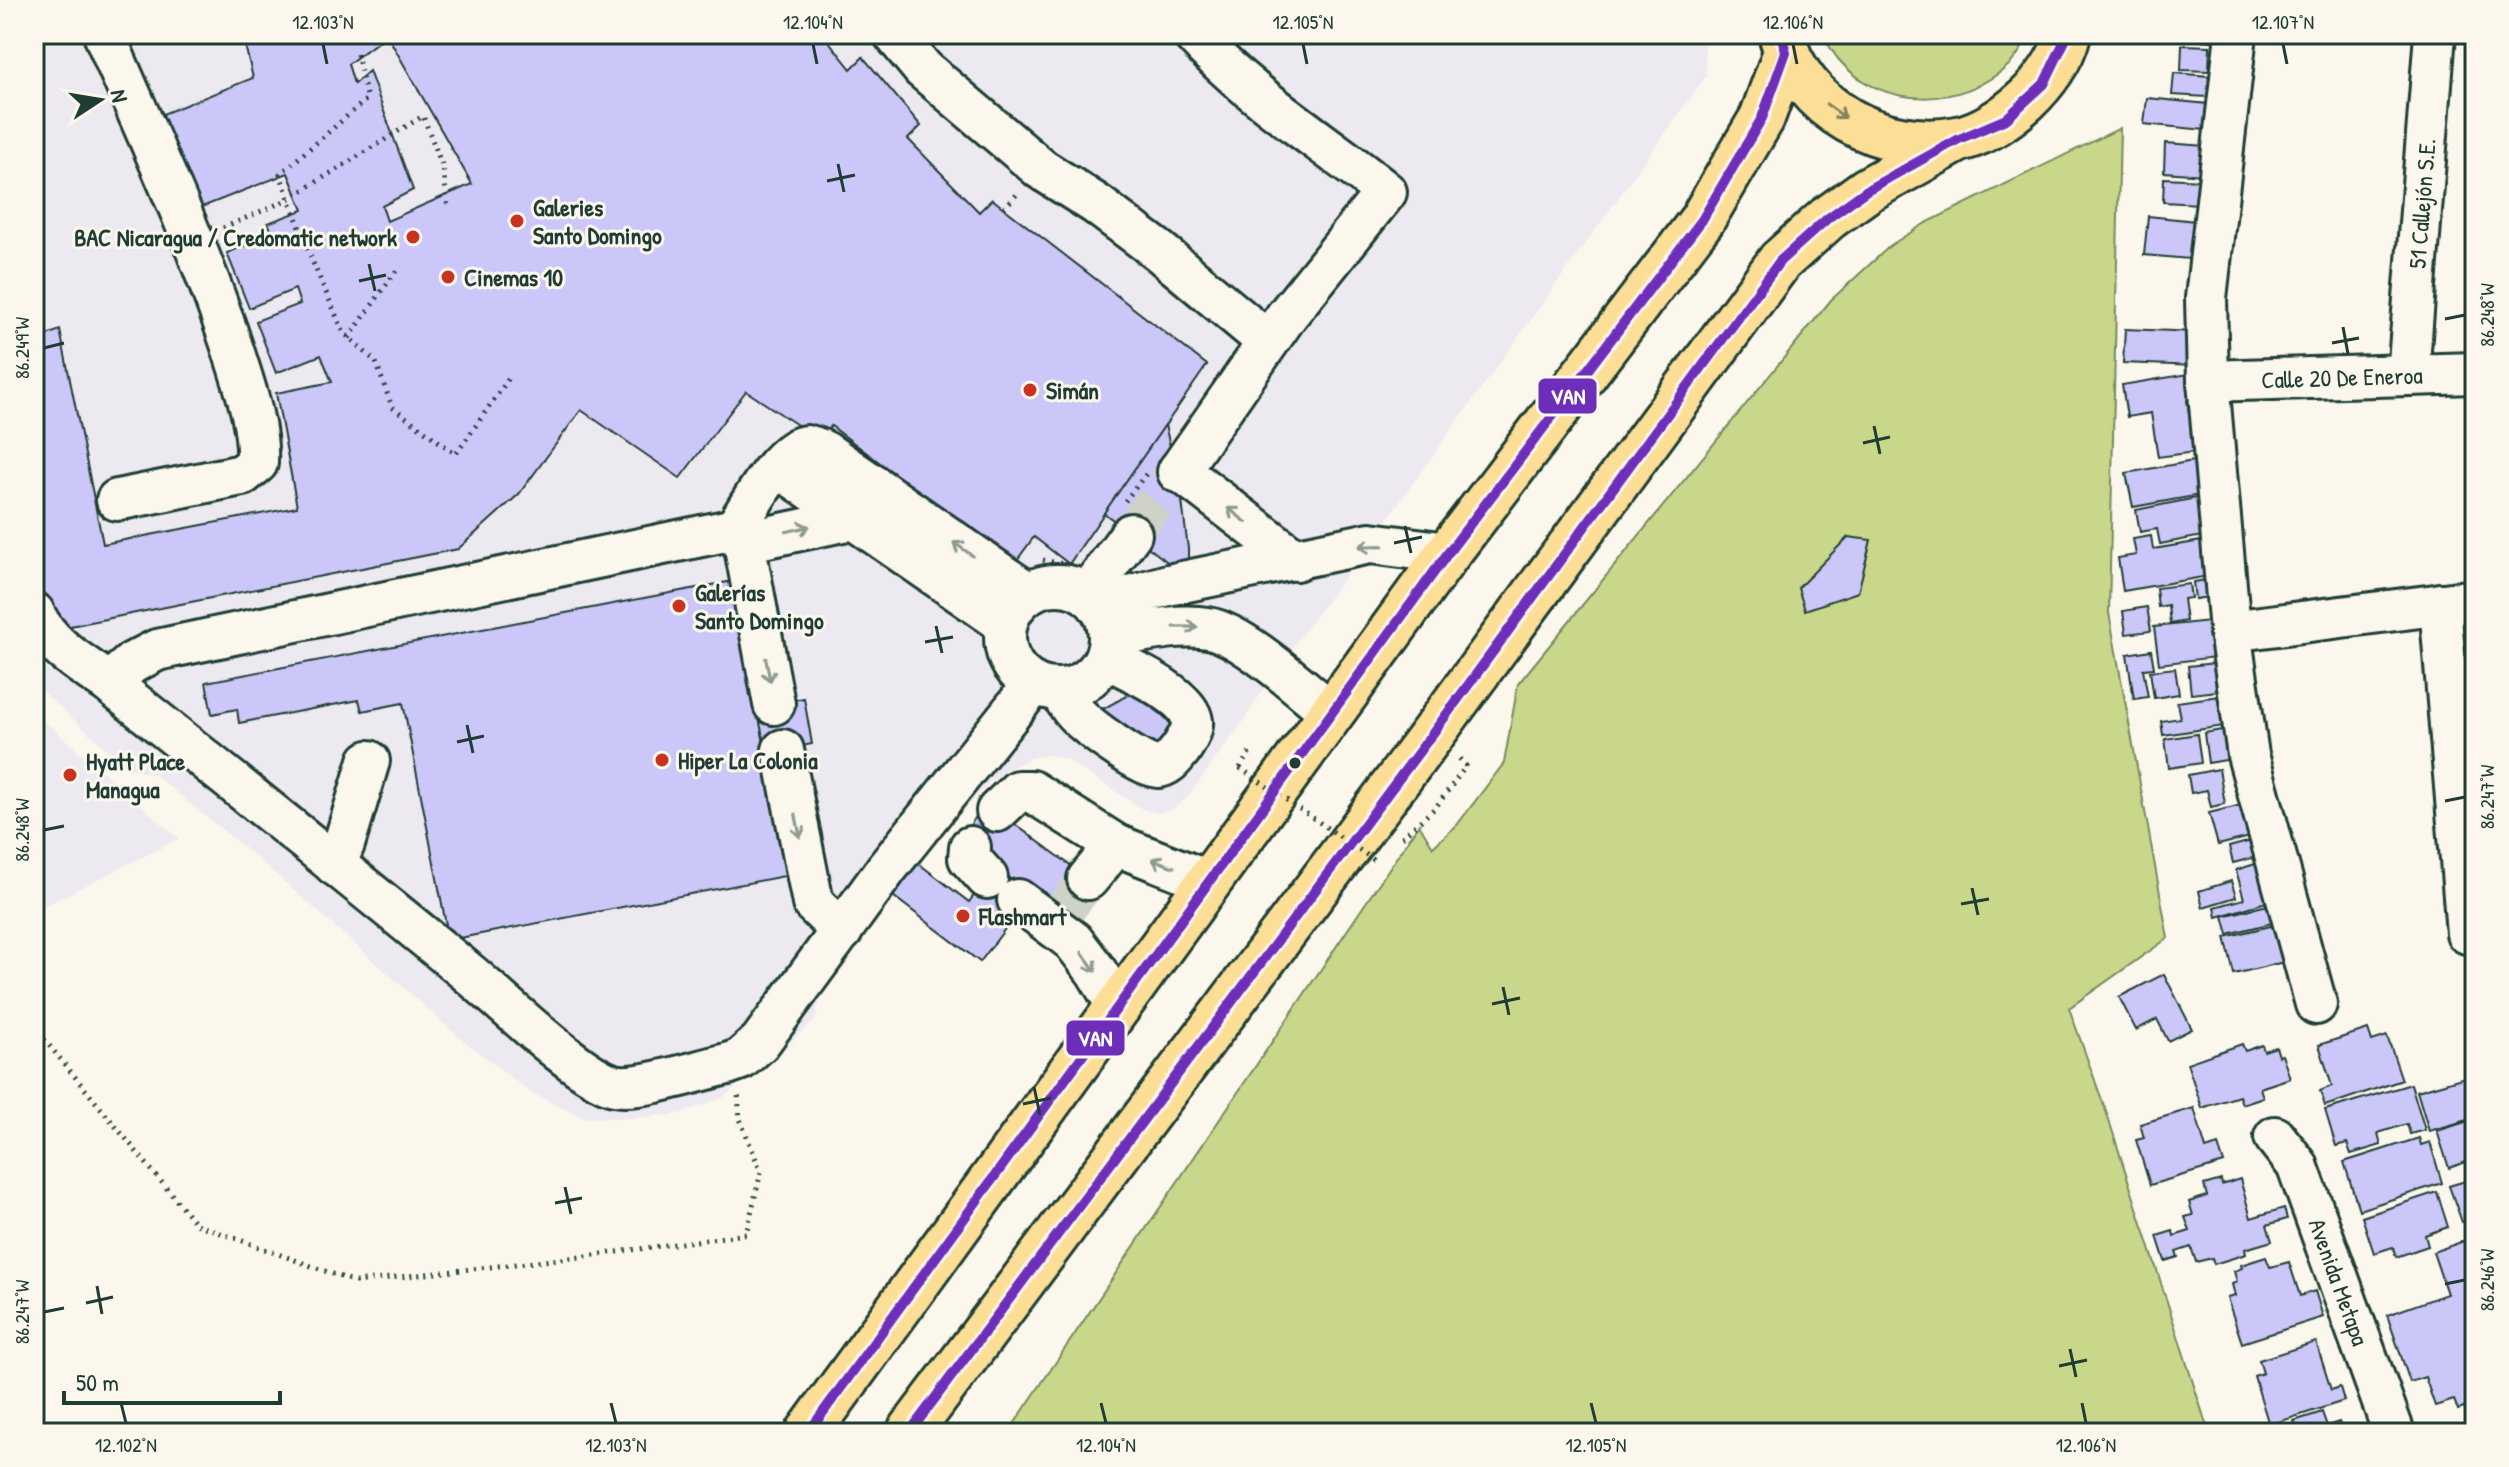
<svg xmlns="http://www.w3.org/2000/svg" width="2509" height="1467" viewBox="0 0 2509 1467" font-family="'Patrick Hand',sans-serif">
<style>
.built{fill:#ede9f0}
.green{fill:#c9d78a;stroke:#748a5f;stroke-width:2}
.building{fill:#ccc7f9;stroke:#1f3d34;stroke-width:2;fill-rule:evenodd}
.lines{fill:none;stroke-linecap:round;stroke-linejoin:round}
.minor-tunnel{stroke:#cfd2c7;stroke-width:40;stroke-dasharray:40 20;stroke-linecap:butt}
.minor-casing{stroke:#1f3d34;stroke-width:46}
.highway-casing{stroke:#1f3d34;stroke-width:50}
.path{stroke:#1f3d34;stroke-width:5;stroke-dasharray:2 6;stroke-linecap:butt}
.minor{stroke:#fbf7ec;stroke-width:40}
.highway{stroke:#fdde96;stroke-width:44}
.path-bridge{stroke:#1f3d34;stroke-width:5;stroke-dasharray:2 6;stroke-linecap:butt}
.bus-1-casing{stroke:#fbf7ec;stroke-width:16}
.bus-1{stroke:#6d2fba;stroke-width:10}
.oneway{stroke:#838560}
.oneway2{stroke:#8d9a90}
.ticks{fill:none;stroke:#1f3d34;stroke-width:3}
.poi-dot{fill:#c8321e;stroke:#fbf7ec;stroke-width:3}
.bus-dot{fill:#1f3d34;stroke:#fbf7ec;stroke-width:3}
.labels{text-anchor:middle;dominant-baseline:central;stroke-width:6;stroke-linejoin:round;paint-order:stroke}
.street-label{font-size:24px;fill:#1f3d34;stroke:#fbf7ec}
.poi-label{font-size:24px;font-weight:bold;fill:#1f3d34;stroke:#fbf7ec;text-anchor:start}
.line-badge{stroke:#fbf7ec;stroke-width:3}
.badge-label{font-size:22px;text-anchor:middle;font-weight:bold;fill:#fff}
.neatline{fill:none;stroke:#1f3d34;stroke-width:3}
.ticks-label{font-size:20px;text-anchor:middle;fill:#1f3d34}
</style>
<rect width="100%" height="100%" fill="#fbf7ec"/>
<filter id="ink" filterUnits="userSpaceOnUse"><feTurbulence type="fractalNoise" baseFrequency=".0125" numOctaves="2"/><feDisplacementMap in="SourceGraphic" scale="16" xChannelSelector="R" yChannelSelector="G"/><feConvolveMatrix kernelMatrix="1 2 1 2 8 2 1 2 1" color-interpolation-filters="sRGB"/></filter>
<g filter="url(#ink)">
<!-- built -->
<g class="built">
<polygon points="34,34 1704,34 1706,76 1370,543 1276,669 1243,722 1187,798 1172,809 1159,813 1144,810 1066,759 1050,755 1030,758 1011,768 990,782 918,860 822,991 815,1020 773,1058 722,1098 679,1114 633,1118 586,1118 531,1093 458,1036 269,868 155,775 127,767 34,684"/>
<polygon points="34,712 179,839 34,911"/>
</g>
<!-- green -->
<g class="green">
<path d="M 1822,34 L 2031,34 C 2024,44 2018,56 2010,64 C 1963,108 1882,111 1839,60 C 1832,52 1827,42 1822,34 Z"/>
<polygon points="2120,128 2109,613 2168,938 2069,1008 2107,1114 2209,1433 1008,1433 1419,824 1433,847 1457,825 1504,763 1518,684 1831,300 1891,245 1924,224"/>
</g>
<!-- building -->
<g class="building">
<path d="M 239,34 L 823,34 L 851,69 L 863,57 L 921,126 L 908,139 L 979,212 L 992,199 L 1207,365 L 1069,564 L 1034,537 L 1014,564 L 831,426 L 820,440 L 746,391 L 680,478 L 581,410 L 519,494 L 458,549 L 55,629 L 34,576 L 34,340 L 60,330 L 103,544 L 297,507 L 276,393 L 332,382 L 321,355 L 276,373 L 256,321 L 300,304 L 295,289 L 249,308 L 227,253 L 273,234 L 268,223 L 303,210 L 288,173 L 192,211 L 155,117 L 253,78 L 243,37 ZM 387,35 L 472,184 L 387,221 L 382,206 L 413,190 L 369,71 L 354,84 L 348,64 Z"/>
<polygon points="2185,34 2212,34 2212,41 2185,39"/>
<polygon points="2182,45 2210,46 2209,71 2181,70"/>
<polygon points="2174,73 2209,76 2208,97 2172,95"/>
<polygon points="2147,98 2208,104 2205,130 2144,124"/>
<polygon points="2165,143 2206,146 2204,175 2164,172"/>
<polygon points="2164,178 2202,180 2200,204 2163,202"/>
<polygon points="2148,216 2205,222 2201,260 2144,255"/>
<polygon points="2125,329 2197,332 2196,366 2123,363"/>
<polygon points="2201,372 2205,397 2187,400 2195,452 2158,457 2151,413 2127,417 2122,385"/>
<polygon points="1165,425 1181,493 1188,549 1188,578 1104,513"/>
<polygon points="2205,459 2211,493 2133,507 2126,473"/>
<polygon points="2206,496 2213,534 2160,544 2157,529 2140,532 2136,510"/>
<polygon points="2151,536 2153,549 2208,540 2214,575 2123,591 2118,558 2136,555 2133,539"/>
<polygon points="1848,537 1871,540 1858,592 1805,610 1798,588"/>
<polygon points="2213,579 2216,596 2195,599 2193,582"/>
<polygon points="733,581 790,875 449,940 403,703 362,711 359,700 239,723 237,709 212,714 206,682"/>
<polygon points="2189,584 2191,598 2183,599 2186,621 2170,624 2168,605 2158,607 2156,588"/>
<polygon points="2147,607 2151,631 2126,634 2123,611"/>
<polygon points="2219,620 2224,656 2159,664 2154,627"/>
<polygon points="2151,650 2154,668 2143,669 2148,697 2134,699 2127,654"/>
<polygon points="2224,662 2227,690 2191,694 2188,666"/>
<polygon points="2175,668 2179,694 2154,698 2150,671"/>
<polygon points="1145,686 1180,712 1154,750 1097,712"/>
<polygon points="2227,695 2231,725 2163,735 2161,721 2180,718 2177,702"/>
<polygon points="804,698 812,744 766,753 757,707"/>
<polygon points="2234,728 2238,758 2208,763 2204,733"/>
<polygon points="2197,734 2201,763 2169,768 2165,739"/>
<polygon points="2219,769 2225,804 2211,807 2207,790 2191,793 2188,775"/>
<polygon points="986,803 1100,887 1075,921 1014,907 982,884 960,839"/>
<polygon points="2250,803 2258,835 2218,845 2209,813"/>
<polygon points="2255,840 2260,856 2233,863 2229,847"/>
<polygon points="2265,861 2276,899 2217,917 2215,907 2244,899 2236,870"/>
<polygon points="918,863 969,902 982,884 1014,907 1000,925 1005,929 980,962 893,896"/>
<polygon points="2231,881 2236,897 2203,907 2199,891"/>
<polygon points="2280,902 2284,920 2228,934 2223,916"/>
<polygon points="2275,925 2284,962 2234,974 2225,937"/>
<polygon points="2164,974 2192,1029 2168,1041 2157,1019 2136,1030 2119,997"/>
<polygon points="2368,1029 2372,1041 2387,1036 2402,1080 2325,1106 2320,1091 2332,1086 2319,1045"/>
<polygon points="2242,1044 2245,1051 2262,1045 2264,1051 2276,1047 2279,1056 2282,1055 2290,1078 2260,1088 2263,1097 2242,1104 2239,1096 2202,1108 2187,1063"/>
<polygon points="2475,1074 2475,1118 2429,1131 2417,1091"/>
<polygon points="2411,1084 2425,1130 2410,1134 2407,1124 2378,1133 2381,1145 2351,1154 2347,1143 2336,1146 2325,1110"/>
<polygon points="2194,1108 2206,1149 2218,1145 2224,1163 2150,1185 2136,1140 2144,1138 2140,1124"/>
<polygon points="2475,1119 2475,1159 2449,1168 2437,1131"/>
<polygon points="2419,1138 2421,1145 2430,1142 2442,1183 2359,1210 2344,1162"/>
<polygon points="2475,1178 2475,1218 2462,1222 2449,1186"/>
<polygon points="2240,1179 2251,1218 2284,1208 2287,1219 2267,1225 2272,1241 2245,1249 2246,1254 2214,1264 2212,1258 2196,1262 2191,1247 2176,1252 2178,1257 2165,1261 2157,1236 2173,1231 2174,1236 2190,1231 2185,1217 2193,1215 2189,1202 2207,1196 2204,1185 2221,1180 2222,1185"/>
<polygon points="2437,1192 2448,1227 2425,1235 2428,1246 2396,1257 2393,1247 2374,1253 2362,1217"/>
<polygon points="2475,1237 2475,1404 2458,1410 2454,1400 2435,1406 2425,1377 2410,1382 2387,1315 2447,1294 2433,1252"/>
<polygon points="2266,1257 2270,1267 2289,1262 2300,1296 2315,1291 2323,1317 2242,1343 2227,1298 2235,1296 2232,1284 2237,1282 2234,1271 2242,1268 2241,1265"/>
<polygon points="2316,1342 2331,1390 2340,1387 2344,1401 2269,1425 2254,1376 2263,1373 2259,1360"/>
<polygon points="2322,1412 2327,1426 2339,1422 2343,1433 2298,1433 2294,1421"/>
</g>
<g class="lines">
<!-- minor-tunnel -->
<g class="minor-tunnel">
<polyline points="1131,534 1178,472"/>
<polyline points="1063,912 1088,879"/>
</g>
<!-- minor casing -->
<g class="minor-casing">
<g id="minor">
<path d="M 104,34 C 149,140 200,246 235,356 C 246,391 259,427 257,463 L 242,475 L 117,500"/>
<polyline points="894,34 923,69 1041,169 1096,204 1159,251 1268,342"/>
<polyline points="2236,34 2206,298 2208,381 2230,631 2248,755 2316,1004"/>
<path id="s1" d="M 2408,375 L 2435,34"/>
<path id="s2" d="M 2208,381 L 2475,373"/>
<polyline points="777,466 1006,624"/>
<polyline points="1179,470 1296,560"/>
<path d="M 1178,472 L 1287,315 L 1386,192 C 1322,140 1248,96 1193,34"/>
<path d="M 735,529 C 749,508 781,445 808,446 C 813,446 821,450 825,452 L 1028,593"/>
<polyline points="744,542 852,519"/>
<circle cx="1057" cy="637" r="52"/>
<polyline points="1087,594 1131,534"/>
<polyline points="2440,604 2467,933"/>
<polyline points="1098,605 1168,585 1370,543 1448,553"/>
<path d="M 34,613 C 48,645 80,663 109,683 C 228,778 347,873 465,970 C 497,996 579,1076 614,1085 C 638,1091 700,1070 727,1064 L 741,1059 L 760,1042 L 887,868 L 1034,684"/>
<polyline points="2230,631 2475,600"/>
<path d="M 1109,638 C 1142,632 1175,623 1208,628 C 1243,634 1303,690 1332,713"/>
<polyline points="109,683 132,663 157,650 735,529 744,542 774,704"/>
<path d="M 1059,689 C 1064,697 1069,707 1076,714 C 1087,726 1143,768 1158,767 C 1169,766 1175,756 1181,749 C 1186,741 1193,730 1192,721 C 1189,695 1126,668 1105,657"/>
<polyline points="783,750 813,903 842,931"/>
<polyline points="997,811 1018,791 1031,791 1116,845 1210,882"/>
<polyline points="970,847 969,858 987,878"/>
<polyline points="335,865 344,844 369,761"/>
<polyline points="1088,879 1116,845"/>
<polyline points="1018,900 1073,941 1096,971 1118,1007"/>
<path id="s3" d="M 2275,1137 L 2297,1165 L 2394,1433"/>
</g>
</g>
<!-- highway casing -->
<g class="highway-casing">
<g id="highway">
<path d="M 1781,34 C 1801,110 1882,153 1958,139 C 1983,134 2007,117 2026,100 C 2044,83 2062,59 2068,34"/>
<polyline points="808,1433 1448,553 1702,220 1762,118 1786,52"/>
<polyline points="909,1433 1433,733 1780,261 1828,218 1867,190 1959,139"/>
</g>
</g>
<!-- path -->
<g class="path">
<polyline points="357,54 367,99 280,174 313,263 344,333 376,362 392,407 456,454 509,378"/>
<polyline points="1004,208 1020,191"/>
<polyline points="223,228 289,199 423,116 443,168 448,209"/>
<polyline points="349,338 396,271"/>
<polyline points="1125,501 1146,474"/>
<polyline points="1043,560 1068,565"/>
<polyline points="1240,768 1251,750"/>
<polyline points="1402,837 1436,807 1466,766 1457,756"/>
<polyline points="34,1027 196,1224 355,1282 588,1256 746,1234 761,1172 740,1119 738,1095"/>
</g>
<!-- minor -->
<use href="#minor" class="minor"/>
<!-- highway -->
<use href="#highway" class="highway"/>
<!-- path-bridge -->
<polyline class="path-bridge" points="1240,768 1377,862"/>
<!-- bus-1 casing -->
<g class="bus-1-casing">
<g id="bus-1">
<polyline points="808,1433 1448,553 1702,220 1762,118 1786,52 1781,34"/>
<polyline points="909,1433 1433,733 1780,261 1828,218 1867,190 1959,139 2006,119 2044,84 2068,34"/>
</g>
</g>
<!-- bus-1 -->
<use href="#bus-1" class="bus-1"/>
</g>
<!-- one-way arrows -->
<defs><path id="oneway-shaft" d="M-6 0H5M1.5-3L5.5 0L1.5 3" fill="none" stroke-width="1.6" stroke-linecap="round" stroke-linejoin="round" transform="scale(2)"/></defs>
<use class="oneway" href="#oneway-shaft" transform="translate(1836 111) rotate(36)"/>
<g class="oneway2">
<use href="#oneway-shaft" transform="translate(1237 515) rotate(-142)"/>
<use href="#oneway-shaft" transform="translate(798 529) rotate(-13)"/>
<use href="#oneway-shaft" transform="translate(1371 546) rotate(178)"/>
<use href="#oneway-shaft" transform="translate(963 549) rotate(-145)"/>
<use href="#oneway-shaft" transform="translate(1186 627) rotate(1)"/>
<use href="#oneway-shaft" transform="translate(768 670) rotate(79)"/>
<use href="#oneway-shaft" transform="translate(798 826) rotate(79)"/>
<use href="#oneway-shaft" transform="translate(1163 863) rotate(-159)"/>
<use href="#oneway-shaft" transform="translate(1089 962) rotate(54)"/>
</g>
</g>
<!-- ticks -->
<path class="ticks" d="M 323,44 L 327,64M 813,44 L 817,64M 1303,44 L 1307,64M 1793,44 L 1797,64M 2283,44 L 2287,64M 838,164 L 844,192M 827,181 L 855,175M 369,264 L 375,291M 359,281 L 386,275M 2445,319 L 2465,315M 2343,327 L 2348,354M 2332,343 L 2359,338M 44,348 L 64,343M 1874,426 L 1880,454M 1863,443 L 1890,437M 1405,526 L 1411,553M 1394,543 L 1422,537M 936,626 L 942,653M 925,642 L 953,637M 467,725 L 473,753M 457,742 L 484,736M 2445,801 L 2465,797M 44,830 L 64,826M 1972,888 L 1978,915M 1961,904 L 1989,899M 1503,987 L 1509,1015M 1492,1004 L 1520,998M 1034,1087 L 1040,1115M 1023,1104 L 1051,1098M 565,1187 L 571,1214M 555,1203 L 582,1198M 2445,1284 L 2465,1280M 97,1286 L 102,1314M 86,1303 L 113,1297M 44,1312 L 64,1308M 2070,1349 L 2076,1377M 2059,1366 L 2087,1360M 121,1403 L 126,1423M 611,1403 L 616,1423M 1101,1403 L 1106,1423M 1591,1403 L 1596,1423M 2082,1403 L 2086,1423"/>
<!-- markers -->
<g class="poi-dot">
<circle cx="517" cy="221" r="8"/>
<circle cx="413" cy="237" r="8"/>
<circle cx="448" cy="277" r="8"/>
<circle cx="1030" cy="390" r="8"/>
<circle cx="679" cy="606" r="8"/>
<circle cx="662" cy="760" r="8"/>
<circle cx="70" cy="775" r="8"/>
<circle cx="963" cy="916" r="8"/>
</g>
<circle class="bus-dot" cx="1295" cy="763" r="7"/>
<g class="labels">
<!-- street labels -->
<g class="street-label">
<text stroke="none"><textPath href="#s1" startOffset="172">51 Callejón S.E.</textPath></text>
<text stroke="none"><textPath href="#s2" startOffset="134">Calle 20 De Eneroa</textPath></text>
<text stroke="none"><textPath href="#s3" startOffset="160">Avenida Metapa</textPath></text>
</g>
<!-- poi labels -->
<g class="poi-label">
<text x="533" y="207">Galeries<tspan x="533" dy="28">Santo Domingo</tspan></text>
<text x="397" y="237" text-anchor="end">BAC Nicaragua / Credomatic network</text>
<text x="464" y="277">Cinemas 10</text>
<text x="1046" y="390">Simán</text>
<text x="695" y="592">Galerías<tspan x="695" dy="28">Santo Domingo</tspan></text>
<text x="678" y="760">Hiper La Colonia</text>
<text x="86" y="761">Hyatt Place<tspan x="86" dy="28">Managua</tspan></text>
<text x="979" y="916">Flashmart</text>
</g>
</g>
<g class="line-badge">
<rect x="1537" y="377" width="61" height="38" rx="8" fill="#6d2fba"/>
<rect x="1065" y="1019" width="61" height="38" rx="8" fill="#6d2fba"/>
</g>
<g class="badge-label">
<text x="1568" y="404">VAN</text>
<text x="1095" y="1046">VAN</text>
</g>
<!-- margin -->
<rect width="2509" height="1467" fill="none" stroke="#fbf7ec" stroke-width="88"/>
<!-- north arrow -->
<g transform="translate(100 100) rotate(78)" stroke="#fbf7ec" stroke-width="6" paint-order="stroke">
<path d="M0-6L14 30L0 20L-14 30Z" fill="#1f3d34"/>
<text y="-12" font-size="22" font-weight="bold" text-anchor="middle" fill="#1f3d34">N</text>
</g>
<!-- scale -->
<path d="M64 1391v12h216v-12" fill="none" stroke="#1f3d34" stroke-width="4"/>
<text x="76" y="1391" font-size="24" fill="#1f3d34" stroke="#fbf7ec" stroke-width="6" paint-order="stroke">50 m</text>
<rect x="44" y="44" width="2421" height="1379" class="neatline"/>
<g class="ticks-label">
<text x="323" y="29">12.103°N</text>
<text x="813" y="29">12.104°N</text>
<text x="1303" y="29">12.105°N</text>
<text x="1793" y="29">12.106°N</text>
<text x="2283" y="29">12.107°N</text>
<text transform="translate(2487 315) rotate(-90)" y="7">86.248°W</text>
<text transform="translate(22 348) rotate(-90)" y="7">86.249°W</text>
<text transform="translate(2487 797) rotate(-90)" y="7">86.247°W</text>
<text transform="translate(22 830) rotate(-90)" y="7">86.248°W</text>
<text transform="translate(2487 1280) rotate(-90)" y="7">86.246°W</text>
<text transform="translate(22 1312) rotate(-90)" y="7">86.247°W</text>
<text x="126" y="1452">12.102°N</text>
<text x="616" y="1452">12.103°N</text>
<text x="1106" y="1452">12.104°N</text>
<text x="1596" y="1452">12.105°N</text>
<text x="2086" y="1452">12.106°N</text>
</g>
</svg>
